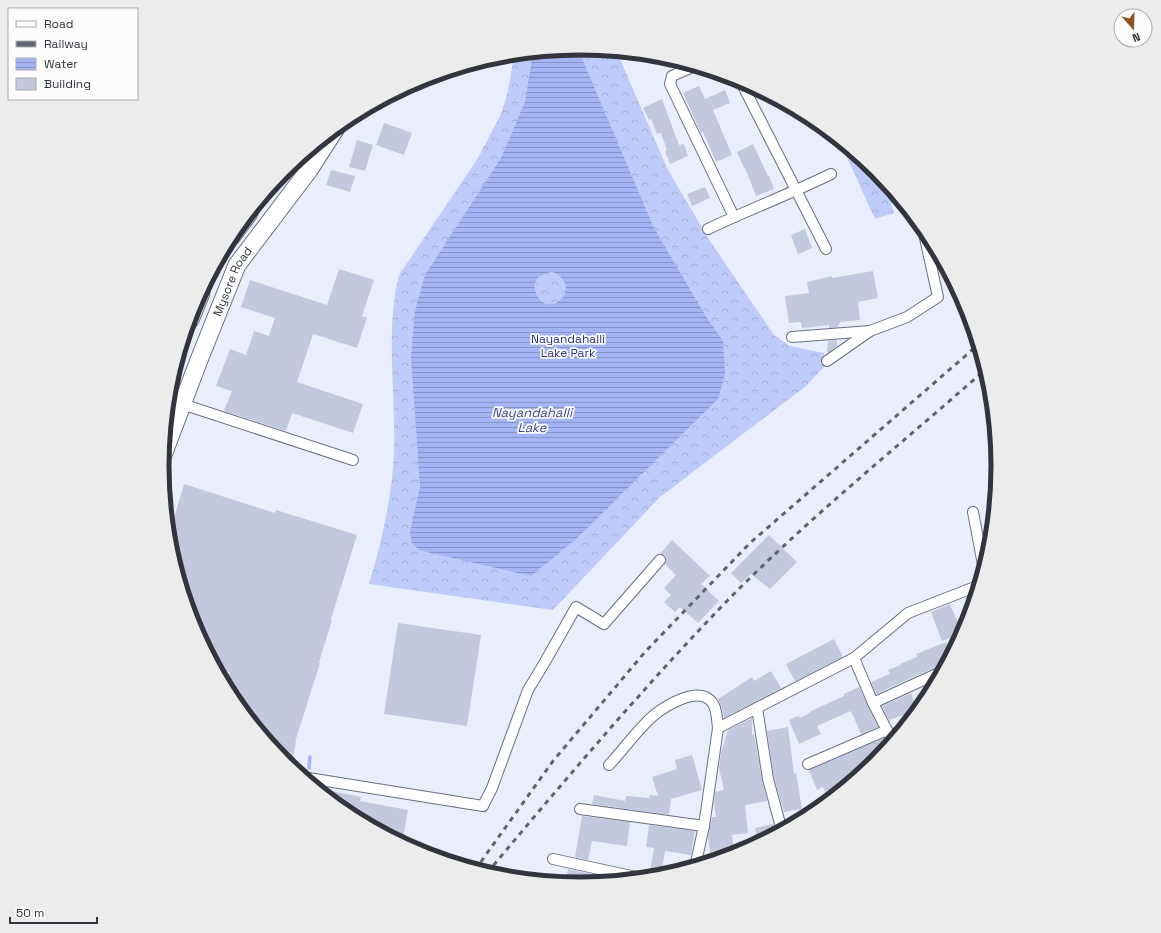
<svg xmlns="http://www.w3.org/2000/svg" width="1161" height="933" viewBox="0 0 1161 933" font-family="'Space Grotesk',sans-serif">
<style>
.forest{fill:url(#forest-crowns)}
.water{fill:url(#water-rules);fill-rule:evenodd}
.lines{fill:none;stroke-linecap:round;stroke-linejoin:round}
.stream{stroke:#a4b5f6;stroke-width:3.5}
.building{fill:#c2c9de}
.minor-casing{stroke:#696e82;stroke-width:12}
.trunk-casing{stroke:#696e82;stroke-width:19}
.minor{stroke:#fff;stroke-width:10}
.trunk{stroke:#fff;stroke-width:17}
.rail{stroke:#61646e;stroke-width:3;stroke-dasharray:5 5;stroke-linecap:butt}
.labels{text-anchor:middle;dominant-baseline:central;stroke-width:3.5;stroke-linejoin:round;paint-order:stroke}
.street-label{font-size:12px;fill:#32353d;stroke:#fcfcfc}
.park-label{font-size:12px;fill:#2b357f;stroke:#fcfcfc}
.water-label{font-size:13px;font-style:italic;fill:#3a4692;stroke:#fcfcfc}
.rim{fill:none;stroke:#32353d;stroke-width:5}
</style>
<defs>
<pattern id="forest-crowns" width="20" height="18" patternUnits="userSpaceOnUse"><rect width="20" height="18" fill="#beccfc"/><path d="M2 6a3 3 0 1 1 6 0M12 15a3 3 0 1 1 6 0" fill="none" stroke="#a4b0d9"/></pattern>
<pattern id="water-rules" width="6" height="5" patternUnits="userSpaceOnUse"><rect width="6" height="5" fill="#a4b5f6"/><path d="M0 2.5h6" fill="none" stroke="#8694c8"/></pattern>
</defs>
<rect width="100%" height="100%" fill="#eaeefc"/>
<!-- forest -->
<g class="forest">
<path d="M 581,48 L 617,52 L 667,168 L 708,238 L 774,335 L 790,346 L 824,353 L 824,367 L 805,387 L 660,497 L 553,610 L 369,584 C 382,541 392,497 394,452 C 396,395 385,330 399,275 L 478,158 L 501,114 L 508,91 L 514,55 Z"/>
<polygon points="839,140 877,171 885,181 894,213 875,219"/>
</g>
<!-- water -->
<path class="water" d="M 577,48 L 579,51 L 653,226 L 705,315 L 723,341 L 725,374 L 718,399 L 576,539 L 531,576 L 419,550 L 412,543 L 410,532 L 420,487 L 411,357 L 415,311 L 425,275 L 501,158 L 525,102 L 533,53 ZM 552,272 C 563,275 571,288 562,298 C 543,321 517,275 552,272 Z"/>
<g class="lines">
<!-- stream -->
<polyline class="stream" points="309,768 310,757"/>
</g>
<!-- building -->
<g class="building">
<polygon points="699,86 705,99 725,90 730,103 713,110 732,155 716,162 703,132 701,133 683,93"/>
<polygon points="662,99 679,145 684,144 688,156 670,164 665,151 667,150 661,133 657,134 651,119 649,120 643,108"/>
<polygon points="384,123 412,133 404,155 376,145"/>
<polygon points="357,140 373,145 365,171 349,167"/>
<polygon points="753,144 768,176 769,175 774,189 756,196 745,168 744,168 737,152"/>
<polygon points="331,170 355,176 350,192 326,185"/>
<polygon points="705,187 710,198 692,206 687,194"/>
<polygon points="805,229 812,248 798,254 791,235"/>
<polygon points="339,269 374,280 362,316 367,318 357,348 313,334 297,382 363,404 353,433 292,413 286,431 224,411 232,391 216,386 230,349 246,355 254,331 269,336 275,318 241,307 250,280 327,305"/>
<polygon points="873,271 878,298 858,302 860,320 840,322 838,327 829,328 829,325 802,328 801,322 789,323 785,296 809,293 807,282 832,276 832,278"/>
<polygon points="837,340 837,346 829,352 827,352 828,341"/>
<polygon points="184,484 275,513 276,510 357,535 331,619 332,620 319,662 320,663 295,742 296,742 293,759 279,756 232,699 225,686 230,672 216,668 194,626 170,548 169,535"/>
<polygon points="769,535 797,562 770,589 751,574 741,583 731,573"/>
<polygon points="672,540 710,576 701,584 719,601 698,623 680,607 675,612 664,602 671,595 664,588 676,575 665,564 666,561 665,555 660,554"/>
<polygon points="950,604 958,623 970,619 964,633 942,641 931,612"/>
<polygon points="398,623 481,635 467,726 384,714"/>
<polygon points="834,639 843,657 795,681 786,664"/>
<polygon points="946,642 952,655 946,666 940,665 876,694 871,682 890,674 888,670 901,665 900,664 917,657 916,654"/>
<polygon points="771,671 781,688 724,718 722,708 718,699 752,677 754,681"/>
<polygon points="859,687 878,727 861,734 851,711 817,726 821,734 799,744 789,720 798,716 800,718 811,712 811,711 844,696 844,694"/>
<polygon points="911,693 918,710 889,720 882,706"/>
<polygon points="752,718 752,735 754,734 762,780 767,801 745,805 748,833 732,835 734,850 710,853 708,837 712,817 716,817 714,804 715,792 724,790 719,768 721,753 728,730"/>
<polygon points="788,727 794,774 796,773 802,809 784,812 774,778 767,731"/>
<polygon points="884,738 889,747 876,763 865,772 856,775 857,778 829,802 823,787 817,790 809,770"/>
<polygon points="692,755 702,790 671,799 669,815 592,804 594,795 625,801 626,796 649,798 650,795 658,796 652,777 677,769 675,760"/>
<polygon points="316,788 361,797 360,801 408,810 402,843 348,814"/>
<polygon points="582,816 630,822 627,846 592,841 588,860 575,857"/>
<polygon points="773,824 776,834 758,844 755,828"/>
<polygon points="649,825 695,831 691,855 665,851 661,874 650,872 654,848 646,847"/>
<polygon points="568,869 623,881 580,885 565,884"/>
</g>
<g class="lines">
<!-- minor casing -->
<g class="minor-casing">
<g id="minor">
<polyline points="695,66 672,76 670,84 734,217"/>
<polyline points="740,80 826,249"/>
<path d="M 708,229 C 748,210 790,194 831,174"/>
<polyline points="792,337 870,331"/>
<polyline points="827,361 870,331 907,317 938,297 925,238 924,229"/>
<polyline points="182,404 353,460"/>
<polyline points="973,512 984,570"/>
<polyline points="854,658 873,703 893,742"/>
<polyline points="873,703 943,671"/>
<polyline points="757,708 768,779 782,831"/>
<polyline points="808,764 887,730"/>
<path d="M 609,765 C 623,750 638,729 653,716 C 665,706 697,686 711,701 C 717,707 717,720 718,728"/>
<polyline points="302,777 483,806 492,788 528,690 545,662 576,607 604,624 660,560"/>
<polyline points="580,809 704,826"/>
<polyline points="553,859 645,879"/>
<polyline points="695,867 704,826 718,728 854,658 908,613 980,585"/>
</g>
</g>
<!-- trunk casing -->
<g class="trunk-casing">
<g id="trunk">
<polyline points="231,237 249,213"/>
<polyline points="190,320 201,293"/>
<path id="s1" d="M 163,455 L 199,360 L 237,265 L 309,170 L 336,128"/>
</g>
</g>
<!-- minor -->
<use href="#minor" class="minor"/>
<!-- trunk -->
<use href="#trunk" class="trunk"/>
<!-- rail -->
<g class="rail">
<polyline points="191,316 220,259 280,176"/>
<polyline points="475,870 553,761 645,652 750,543 979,344"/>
<path d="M 487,873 C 564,781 642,689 725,603 C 807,519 899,446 986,369"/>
</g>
</g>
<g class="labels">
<!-- street labels -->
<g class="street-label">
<text stroke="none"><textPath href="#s1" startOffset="187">Mysore Road</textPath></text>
</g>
<!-- park labels -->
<g class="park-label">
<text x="568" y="339">Nayandahalli<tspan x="568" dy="14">Lake Park</tspan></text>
</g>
<!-- water labels -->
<g class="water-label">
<text x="532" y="412">Nayandahalli<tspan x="532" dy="15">Lake</tspan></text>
</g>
</g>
<!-- crop -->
<path d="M0 0H1161V933H0ZM169 466a411 411 0 1 1 822 0a411 411 0 1 1-822 0Z" fill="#ececed" fill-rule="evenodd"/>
<path class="rim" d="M169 466a411 411 0 1 1 822 0a411 411 0 1 1-822 0Z"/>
<!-- legend -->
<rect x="8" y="8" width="130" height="92" fill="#fcfcfc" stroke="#abacb0"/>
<rect x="16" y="21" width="20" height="6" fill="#ffffff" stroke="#abacb0"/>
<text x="44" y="28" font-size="12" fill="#32353d">Road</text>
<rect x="16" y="41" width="20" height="6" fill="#61646e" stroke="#abacb0"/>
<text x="44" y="48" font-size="12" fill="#32353d">Railway</text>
<rect x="16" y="58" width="20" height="12" fill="url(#water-rules)" stroke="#abacb0"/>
<text x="44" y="68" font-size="12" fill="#32353d">Water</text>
<rect x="16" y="78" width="20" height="12" fill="#c2c9de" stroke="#abacb0"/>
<text x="44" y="88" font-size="12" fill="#32353d">Building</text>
<!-- north arrow -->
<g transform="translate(1133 28) rotate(160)"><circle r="19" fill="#fcfcfc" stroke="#abacb0"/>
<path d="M0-3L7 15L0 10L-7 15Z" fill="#92521c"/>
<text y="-6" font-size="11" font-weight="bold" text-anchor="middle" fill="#32353d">N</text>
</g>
<!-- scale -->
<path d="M10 917v6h87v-6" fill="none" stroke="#32353d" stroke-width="2"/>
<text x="16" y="917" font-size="12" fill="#32353d" stroke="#fcfcfc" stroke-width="3" paint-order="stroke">50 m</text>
</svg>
